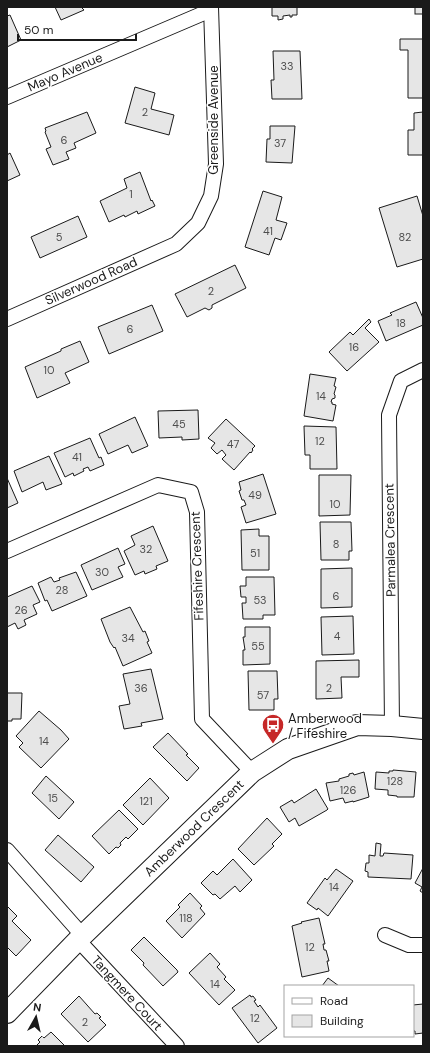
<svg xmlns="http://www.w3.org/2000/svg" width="430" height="1053" viewBox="0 0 430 1053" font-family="'DM Sans',sans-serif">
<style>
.building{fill:#e6e6e6;stroke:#1a1a1a}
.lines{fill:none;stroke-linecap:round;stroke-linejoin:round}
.street-casing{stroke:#1a1a1a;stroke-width:16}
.secondary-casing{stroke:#1a1a1a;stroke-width:22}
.street{stroke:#fff;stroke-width:14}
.secondary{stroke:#fff;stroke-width:20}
.labels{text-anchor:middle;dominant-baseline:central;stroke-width:3;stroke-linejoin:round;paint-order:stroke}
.number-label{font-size:11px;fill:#4d4d4d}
.street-label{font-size:13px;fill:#1a1a1a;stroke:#fff}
.poi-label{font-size:13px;fill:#1a1a1a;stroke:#fff;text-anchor:start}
</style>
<rect width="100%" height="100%" fill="#fff"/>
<!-- building -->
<g class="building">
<polygon points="55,7 83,7 82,8 84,10 61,20"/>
<polygon points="272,7 297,7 297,15 292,15 292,17 290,17 290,15 283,16 283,19 278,20 278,16 272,16"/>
<rect x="415" y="7" width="8" height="7"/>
<polygon points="10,15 21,40 7,47 7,16"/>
<polygon points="400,39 423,39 423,98 408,98 408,50 400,50"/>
<polygon points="273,51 300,51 302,99 272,99 271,80 274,80"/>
<polygon points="135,87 155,93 151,109 174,115 169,135 125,123"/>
<polygon points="87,112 96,133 74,143 76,148 66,152 69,159 53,165 46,149 51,147 45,132 46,131 45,128"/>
<polygon points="423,112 423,155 408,155 408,130 414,130 414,113"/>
<polygon points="270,126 295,126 292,163 266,162 267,139 270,139"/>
<polygon points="10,153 20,175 7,181 7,155"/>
<polygon points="140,172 151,201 152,200 155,206 138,214 137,211 125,217 124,215 109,222 100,201 127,188 124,179"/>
<polygon points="263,191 282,197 276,220 287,223 281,240 275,238 269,255 245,247"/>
<polygon points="417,196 423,216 423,259 397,267 379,208"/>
<polygon points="78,216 87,237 40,258 31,237"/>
<polygon points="235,265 246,288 212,305 212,308 209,310 205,308 187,317 175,294"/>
<polygon points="416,302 423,318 423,325 386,341 378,321 392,315 390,313"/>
<polygon points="152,305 163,331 109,354 98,327"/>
<polygon points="369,319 371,322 365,328 379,342 347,371 329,352 350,332 353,335"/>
<polygon points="80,341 89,362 65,373 70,383 37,398 25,367 61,351 61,349"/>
<polygon points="310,374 336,378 334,386 336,387 334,394 335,395 335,398 332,399 331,402 332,402 332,404 336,405 333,421 304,416"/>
<polygon points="198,410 199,439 182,440 182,437 159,438 158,411"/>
<polygon points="135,417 148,446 132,453 128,445 108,454 99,434"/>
<polygon points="226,419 255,446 252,449 253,450 251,453 250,452 234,470 222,459 226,455 222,450 217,454 211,448 215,443 208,438"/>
<polygon points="304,426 336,427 337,469 310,469 310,455 305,455"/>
<polygon points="90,438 99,458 101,457 104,465 90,471 88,467 83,469 84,471 74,476 73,473 65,477 54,453"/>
<polygon points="49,456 62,484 46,490 43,482 22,492 14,471"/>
<polygon points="263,474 276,514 246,523 241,507 246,505 244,500 242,500 239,491 241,490 239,482"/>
<polygon points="319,475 351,475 350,515 319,516"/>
<polygon points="7,478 18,503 7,508"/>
<polygon points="320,522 351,522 352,551 349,551 349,560 321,560"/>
<polygon points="153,526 168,561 156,566 157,569 145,574 144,571 135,575 124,551 135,545 131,536"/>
<polygon points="259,529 259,536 269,536 269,570 242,570 241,530"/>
<polygon points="118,548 125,564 118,567 123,577 92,590 81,565"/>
<polygon points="352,568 352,607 321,608 321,569"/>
<polygon points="76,572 87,596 52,611 47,600 45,601 38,583 51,577 54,582 60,580 59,578"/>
<polygon points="246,577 274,577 275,615 263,615 263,619 243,619 242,603 246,603 246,597 241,597 240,586 246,586"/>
<polygon points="32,586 40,602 33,605 37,614 24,620 26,625 18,629 15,623 7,627 7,597"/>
<polygon points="130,607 143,632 145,631 149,641 147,642 152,653 123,666 115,647 114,648 110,642 101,619"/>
<polygon points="353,616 354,654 322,655 321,617"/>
<polygon points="245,627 270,627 270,664 243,665 243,650 245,650 243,637 245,637"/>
<polygon points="359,660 359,677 341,677 342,698 316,699 316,661"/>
<polygon points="151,669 163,719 141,723 142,726 124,729 119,706 130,704 123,674"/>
<polygon points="248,671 277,671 278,699 274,699 274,710 249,710"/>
<polygon points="7,693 22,693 21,719 12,719 12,721 7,721"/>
<polygon points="39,711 61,730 69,739 41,768 19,747 23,743 16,736"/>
<polygon points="168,733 188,754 186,755 199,768 187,781 153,747"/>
<polygon points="393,770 416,772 414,797 397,797 397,796 388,795 388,790 375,789 376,772 389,773 389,771 393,771"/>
<polygon points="364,772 369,797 353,802 353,801 345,803 343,798 330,801 326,783 339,781 339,779 349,776 349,774 353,773 354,775"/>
<polygon points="46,776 74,802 59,819 32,793"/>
<polygon points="150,778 169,798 143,825 123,805"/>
<polygon points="316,789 328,809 327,810 299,826 295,818 289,822 280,807 292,800 294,803"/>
<polygon points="119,810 138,829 128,839 126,837 120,843 121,845 118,848 116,847 109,854 92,836"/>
<polygon points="267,818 282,834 272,844 274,846 254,865 238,849"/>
<polygon points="58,835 94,867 81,882 45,850"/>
<polygon points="376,843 381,844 380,856 383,856 384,853 413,855 411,879 368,877 368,872 365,871 366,863 369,863 369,855 375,856"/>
<polygon points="233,859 252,880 240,892 235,886 220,899 215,894 213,895 201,883 213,871 217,875"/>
<polygon points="423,868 423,893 420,891 422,887 415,883"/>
<polygon points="336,869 353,881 328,916 318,908 317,910 307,903 325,878 327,880"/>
<polygon points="190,893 202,906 200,908 205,914 182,938 166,921 180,907 178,905"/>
<polygon points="7,906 17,916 12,921 31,940 16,956 7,947"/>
<polygon points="319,918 325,944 323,944 324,950 326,950 329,961 327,961 329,971 302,977 292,926 302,923 301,922"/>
<polygon points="144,937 177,970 178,972 163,986 143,965 144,963 131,950"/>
<polygon points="210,953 220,964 217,967 226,977 224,979 235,990 219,1005 189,973"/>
<polygon points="328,978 339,986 322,986"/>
<polygon points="250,995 251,997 253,996 256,1000 254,1001 258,1007 260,1005 277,1028 258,1043 232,1008"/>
<polygon points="79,996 95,1014 97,1013 101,1017 99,1018 106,1025 88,1042 61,1014"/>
<polygon points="423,1004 423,1033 415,1034 415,1031 413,1031 413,1005"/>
<polygon points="51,1032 65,1046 36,1046 40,1042 38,1040 42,1036 44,1038"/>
</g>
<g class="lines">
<!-- street casing -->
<g class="street-casing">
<g id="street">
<polyline points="7,97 211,10"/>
<polyline points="7,319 176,244 198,223 211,196 216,164 211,7"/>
<polyline points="7,551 158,485 191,492 197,512 202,719 252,772"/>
<polyline points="392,726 389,415 401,381 423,370"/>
<polyline points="7,850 83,936"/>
<polyline points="385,935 409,945 423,945"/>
<polyline points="78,940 177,1046"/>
</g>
</g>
<!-- secondary casing -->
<g class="secondary-casing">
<polyline id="secondary" points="7,1013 78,940 252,772 288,749 357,725 392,726 423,729"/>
</g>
<!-- street -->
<use href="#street" class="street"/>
<!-- secondary -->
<use href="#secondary" class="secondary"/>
</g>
<!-- icons -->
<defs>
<g id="bus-pin" transform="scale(1.15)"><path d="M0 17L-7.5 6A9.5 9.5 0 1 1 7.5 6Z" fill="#c62828" stroke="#fff"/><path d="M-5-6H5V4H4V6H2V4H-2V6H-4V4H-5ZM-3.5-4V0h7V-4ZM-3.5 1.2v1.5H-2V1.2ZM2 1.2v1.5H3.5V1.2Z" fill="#fff"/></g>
</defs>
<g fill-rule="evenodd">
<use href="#bus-pin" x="273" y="725"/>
</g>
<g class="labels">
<!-- number labels -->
<g class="number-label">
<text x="287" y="66">33</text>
<text x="145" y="112">2</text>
<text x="64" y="140">6</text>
<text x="280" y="143">37</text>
<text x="131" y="194">1</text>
<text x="268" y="231">41</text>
<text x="59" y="237">5</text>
<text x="405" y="237">82</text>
<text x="211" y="291">2</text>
<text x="401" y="323">18</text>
<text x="130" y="329">6</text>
<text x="354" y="347">16</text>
<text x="49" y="370">10</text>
<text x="321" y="396">14</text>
<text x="179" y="424">45</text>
<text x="320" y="441">12</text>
<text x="233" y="444">47</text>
<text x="77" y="457">41</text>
<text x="255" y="495">49</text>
<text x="335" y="504">10</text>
<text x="336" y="544">8</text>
<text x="146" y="549">32</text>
<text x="255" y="553">51</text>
<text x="102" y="572">30</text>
<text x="62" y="590">28</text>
<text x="336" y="596">6</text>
<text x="260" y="600">53</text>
<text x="21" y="610">26</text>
<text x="337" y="636">4</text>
<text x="128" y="638">34</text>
<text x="258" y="646">55</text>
<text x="141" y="688">36</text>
<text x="329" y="688">2</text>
<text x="263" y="695">57</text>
<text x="44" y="741">14</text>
<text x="395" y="781">128</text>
<text x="348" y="790">126</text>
<text x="53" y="798">15</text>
<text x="146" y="801">121</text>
<text x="334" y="887">14</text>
<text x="186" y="918">118</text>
<text x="310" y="947">12</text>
<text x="215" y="984">14</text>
<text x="255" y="1018">12</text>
<text x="85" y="1022">2</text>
</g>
<!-- street labels -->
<g class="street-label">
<text transform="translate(65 72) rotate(-23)">Mayo Avenue</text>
<text transform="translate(213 120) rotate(-90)">Greenside Avenue</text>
<text transform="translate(91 281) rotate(-24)">Silverwood Road</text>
<text transform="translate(390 540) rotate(-91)">Parmalea Crescent</text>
<text transform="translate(197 566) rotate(-92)">Fifeshire Crescent</text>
<text transform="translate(194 828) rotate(-44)">Amberwood Crescent</text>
<text transform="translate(127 993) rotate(47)">Tangmere Court</text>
</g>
<!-- poi labels -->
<g class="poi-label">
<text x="288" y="718">Amberwood<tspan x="288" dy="15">/ Fifeshire</tspan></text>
</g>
</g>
<!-- border -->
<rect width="430" height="1053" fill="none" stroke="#1a1a1a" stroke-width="16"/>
<!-- legend -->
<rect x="284" y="985" width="130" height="52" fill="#ffffff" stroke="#a3a3a3"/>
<rect x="292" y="998" width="20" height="6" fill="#ffffff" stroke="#a3a3a3"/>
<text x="320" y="1005" font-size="12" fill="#1a1a1a">Road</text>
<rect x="292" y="1015" width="20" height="12" fill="#e6e6e6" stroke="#a3a3a3"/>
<text x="320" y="1025" font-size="12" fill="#1a1a1a">Building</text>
<!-- north arrow -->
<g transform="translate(36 1017) rotate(8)" stroke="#ffffff" stroke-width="3" paint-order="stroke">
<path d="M0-3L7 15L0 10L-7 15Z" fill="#1a1a1a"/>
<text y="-6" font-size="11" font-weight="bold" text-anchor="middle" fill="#1a1a1a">N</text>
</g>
<!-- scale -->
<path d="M18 34v6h118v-6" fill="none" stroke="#1a1a1a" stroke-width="2"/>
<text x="24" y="34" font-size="12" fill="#1a1a1a" stroke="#ffffff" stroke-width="3" paint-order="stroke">50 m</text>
</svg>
